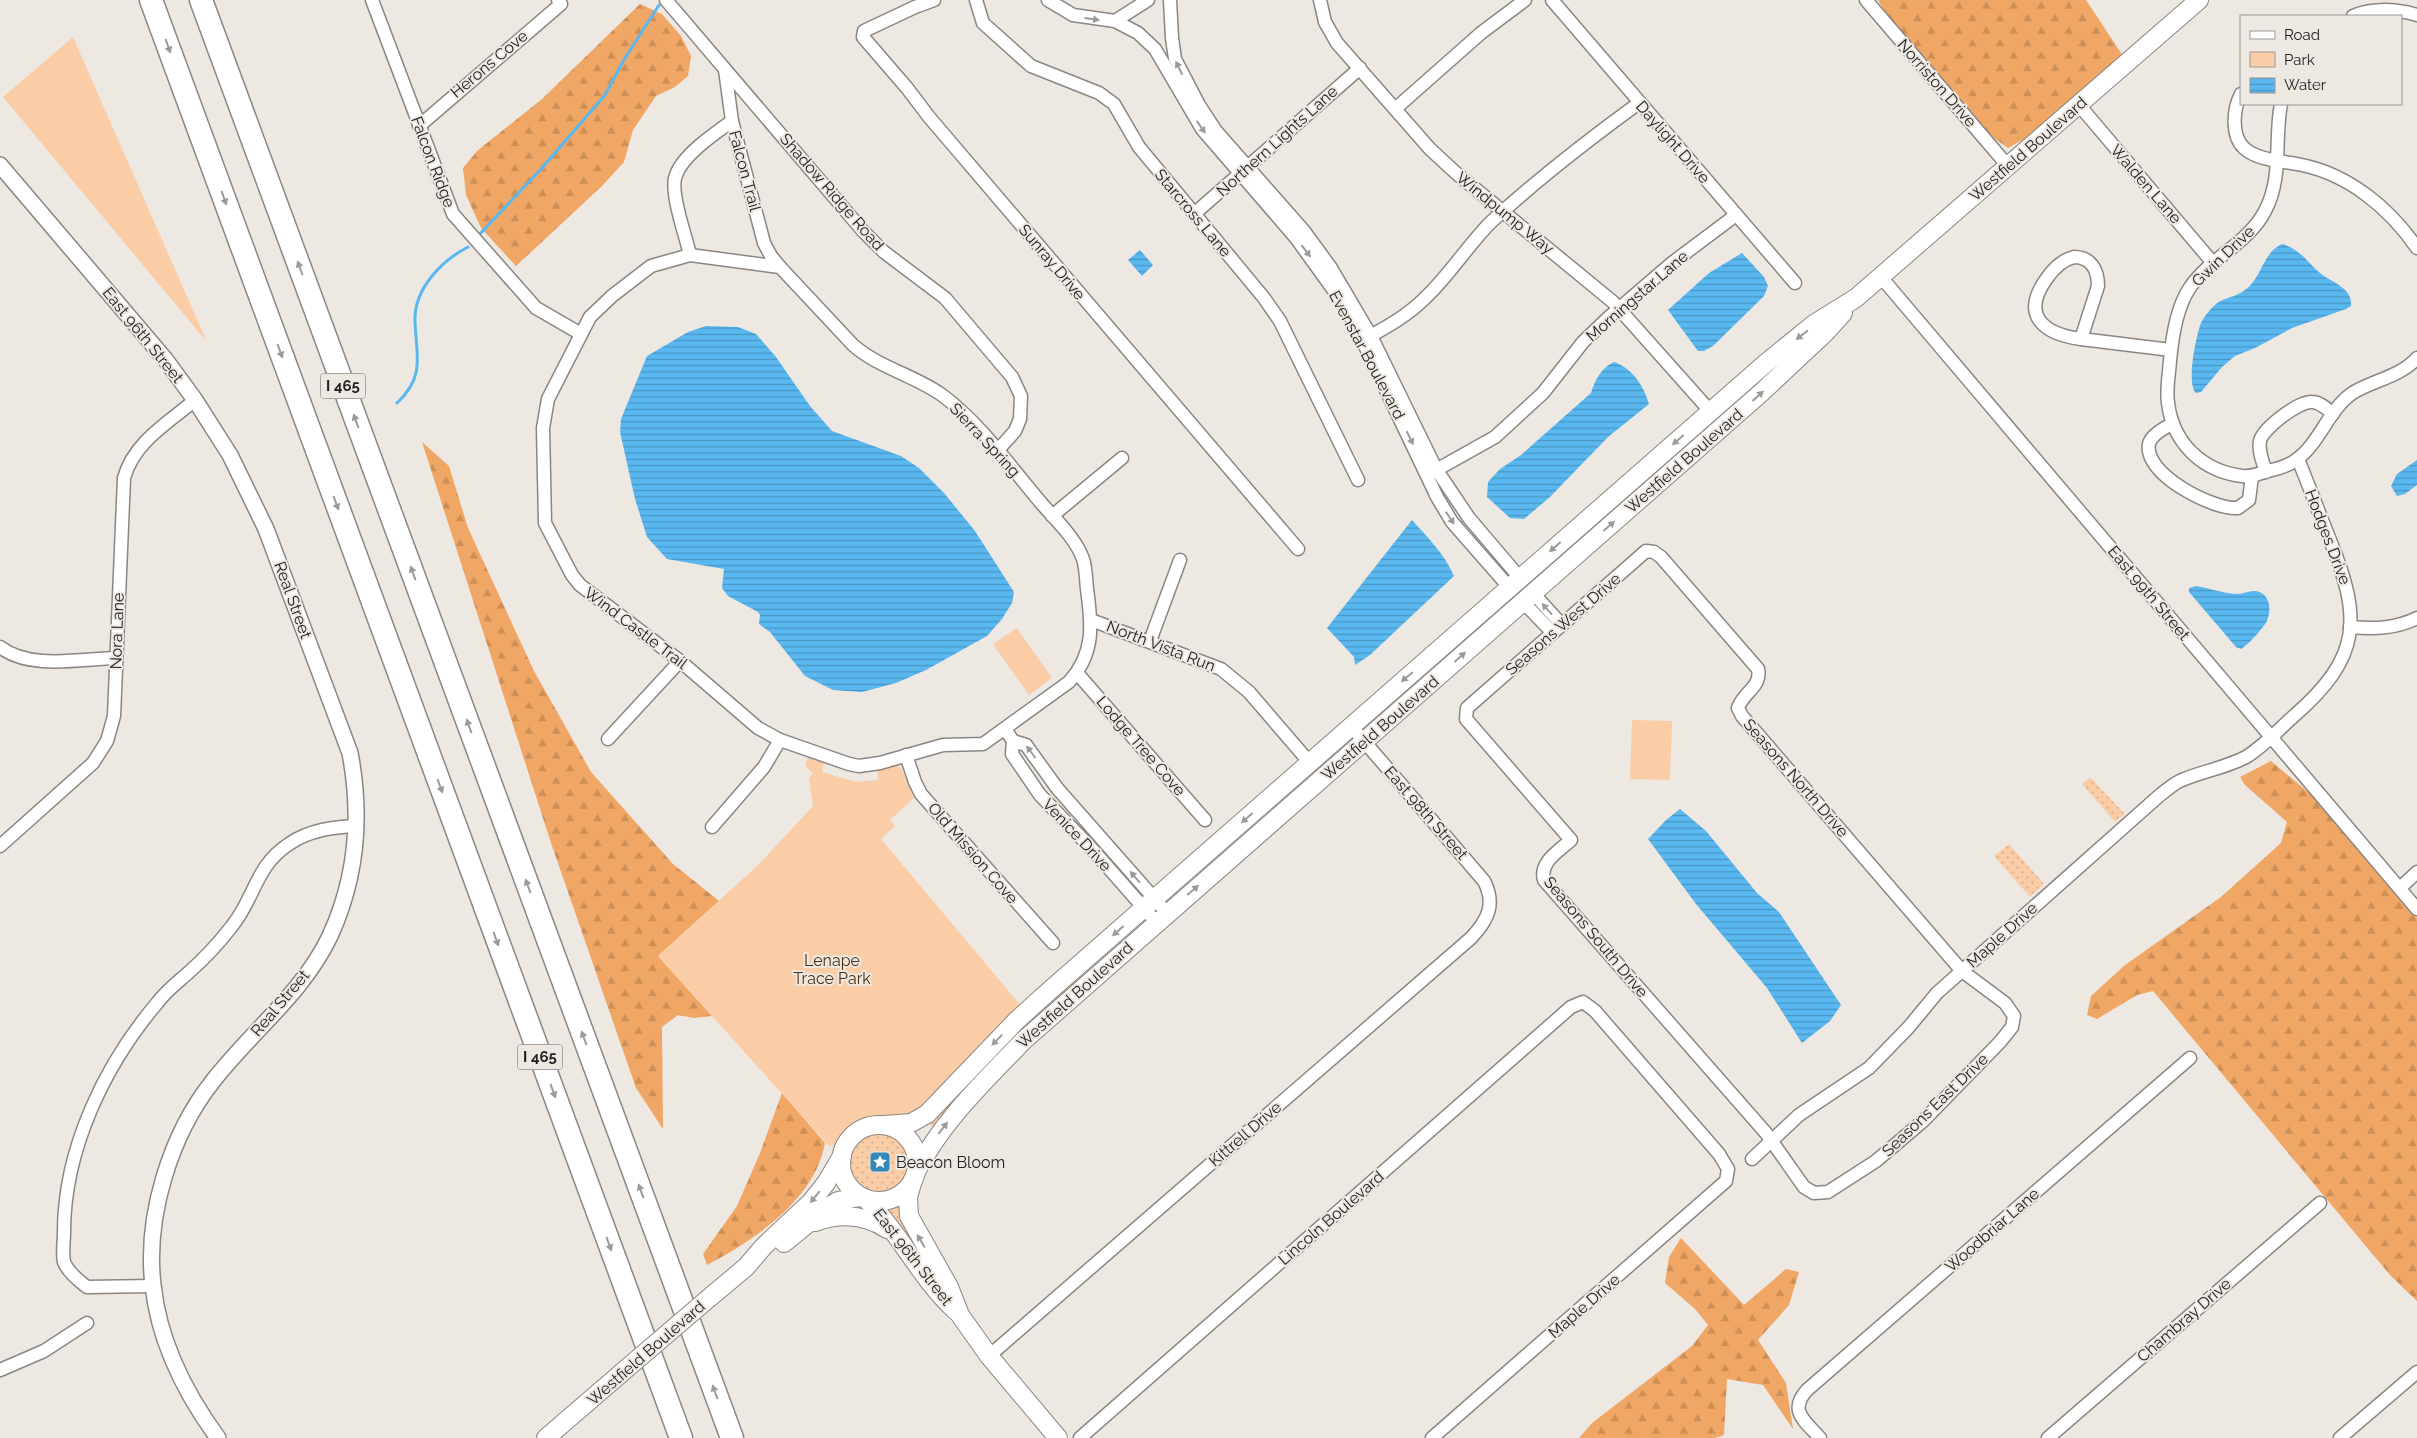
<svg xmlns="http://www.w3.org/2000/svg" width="2417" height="1438" viewBox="0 0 2417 1438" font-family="Raleway,sans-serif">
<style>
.grass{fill:url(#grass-dots)}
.forest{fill:url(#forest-firs)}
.park{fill:#facda6}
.water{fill:url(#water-rules)}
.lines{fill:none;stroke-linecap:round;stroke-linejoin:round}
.stream{stroke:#59b8f0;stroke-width:3}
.minor-casing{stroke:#8b8682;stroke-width:15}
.tertiary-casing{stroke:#8b8682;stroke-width:18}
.secondary-casing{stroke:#8b8682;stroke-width:20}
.motorway-casing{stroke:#8b8682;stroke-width:25}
.minor{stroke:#fff;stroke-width:12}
.tertiary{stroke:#fff;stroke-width:15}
.secondary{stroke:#fff;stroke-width:18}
.motorway{stroke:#fff;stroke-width:22}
.secondary-bridge-casing{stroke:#8b8682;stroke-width:20;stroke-linecap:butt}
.secondary-bridge{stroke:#fff;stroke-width:18}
.oneway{fill:#9c9b9a}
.labels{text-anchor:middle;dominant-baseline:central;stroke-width:4;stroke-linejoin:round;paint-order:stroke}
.shield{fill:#eee8e3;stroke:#605d5a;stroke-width:1}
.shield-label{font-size:15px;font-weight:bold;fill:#23211f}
.street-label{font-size:16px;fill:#23211f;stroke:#eee8e3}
.park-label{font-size:16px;fill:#4c2e12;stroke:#eee8e3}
.poi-label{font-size:16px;fill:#23211f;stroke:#eee8e3;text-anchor:start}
</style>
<defs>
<pattern id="grass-dots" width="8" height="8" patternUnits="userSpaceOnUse" patternTransform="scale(1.25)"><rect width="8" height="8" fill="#facda6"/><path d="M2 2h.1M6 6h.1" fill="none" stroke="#d6b08e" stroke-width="1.8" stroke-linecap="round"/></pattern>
<pattern id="forest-firs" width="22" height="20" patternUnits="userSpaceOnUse" patternTransform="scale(1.25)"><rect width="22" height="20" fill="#f0a765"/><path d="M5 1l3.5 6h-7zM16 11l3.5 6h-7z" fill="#ce8f57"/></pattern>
<pattern id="water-rules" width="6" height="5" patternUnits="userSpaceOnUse" patternTransform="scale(1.25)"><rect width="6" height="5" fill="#59b8f0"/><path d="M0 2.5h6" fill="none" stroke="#4995c2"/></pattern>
</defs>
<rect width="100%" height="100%" fill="#eee8e3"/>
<!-- grass -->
<g class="grass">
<polygon points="2090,777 2125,814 2115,822 2082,784"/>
<polygon points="2009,844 2044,884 2030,897 1994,856"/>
<polygon points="1099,957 1070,990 934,1128 927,1121 1005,1039"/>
<circle cx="879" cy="1163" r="29"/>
<polygon points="900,1201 944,1289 884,1206"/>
</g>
<!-- forest -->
<g class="forest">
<polygon points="1878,0 2086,0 2123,56 2031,135 2008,148 1994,138 1896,30"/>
<polygon points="640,4 662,14 681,36 691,56 688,76 675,87 656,96 633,130 624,162 602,186 516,266 481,228 466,195 463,168 477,151 542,99"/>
<polygon points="422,442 449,466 468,528 534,671 591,772 673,864 719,901 658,956 712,1016 694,1018 678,1015 662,1027 663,1129 636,1088 551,843"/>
<polygon points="2271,761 2314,797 2417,918 2417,1301 2390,1275 2153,991 2137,995 2097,1019 2087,1015 2091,996 2125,965 2221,897 2281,843 2287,822 2245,785 2240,777"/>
<path d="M 782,1093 L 825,1143 C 815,1200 754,1240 707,1265 L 703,1254 L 737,1206 L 760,1153 Z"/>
<polygon points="1681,1238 1744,1305 1786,1269 1799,1272 1789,1305 1758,1340 1786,1383 1793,1429 1763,1385 1727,1379 1724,1435 1715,1438 1579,1438 1592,1423 1692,1346 1708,1325 1695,1309 1665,1283 1669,1257"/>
</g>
<!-- park -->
<g class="park">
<polygon points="73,37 207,342 3,97"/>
<polygon points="1017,628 1052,678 1029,695 993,644"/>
<polygon points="1632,720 1672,721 1670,780 1630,779"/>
<path d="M 808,757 L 824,762 L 822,772 L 856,782 L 878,780 L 877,771 C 883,766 894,764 901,768 L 914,798 L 890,820 L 895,826 L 881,839 L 1022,1007 L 921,1113 L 867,1120 L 849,1130 L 839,1144 L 829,1146 L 658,956 L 757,866 L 813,806 L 809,779 L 813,773 L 805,766 Z"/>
</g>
<!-- water -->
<g class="water">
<path d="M 2283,244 C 2303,252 2305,260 2320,273 C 2330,282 2353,287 2351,306 L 2346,309 L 2292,328 L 2255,348 L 2235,356 L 2222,367 L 2201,392 L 2196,393 C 2186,384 2196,336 2201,323 C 2204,317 2209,310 2215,305 C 2226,295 2240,299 2253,282 C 2263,269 2267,249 2283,244 Z"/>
<polygon points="1140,250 1153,265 1142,276 1128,260"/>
<polygon points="1742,253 1764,277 1768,286 1764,296 1713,346 1704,351 1698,351 1668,310 1709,273"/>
<polygon points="706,326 738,327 756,334 776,357 810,406 832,431 901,456 919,468 944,493 975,531 1014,592 1012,603 1002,619 987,636 926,670 896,683 862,692 833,690 805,676 770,632 759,624 760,615 758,612 728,596 722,588 724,569 667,559 647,537 635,499 620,432 621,419 647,356 688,332"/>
<path d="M 1614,362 C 1632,368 1644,386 1649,404 L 1608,437 L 1550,497 L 1524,519 L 1510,518 L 1487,497 L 1488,482 L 1500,469 L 1521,455 L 1591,393 C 1595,380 1601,368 1614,362 Z"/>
<polygon points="2417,460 2417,485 2405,494 2397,496 2391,486 2397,474"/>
<path d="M 1412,520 C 1428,538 1444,553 1454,576 L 1370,655 L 1355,665 L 1354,657 L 1327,628 Z"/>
<path d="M 2196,586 C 2209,588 2225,594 2238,594 C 2243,594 2248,591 2254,591 C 2270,592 2272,609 2267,621 C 2264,627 2247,646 2241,649 L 2236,647 L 2189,592 L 2189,588 Z"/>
<polygon points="1680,809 1706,831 1757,893 1779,912 1841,1005 1830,1021 1802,1043 1767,988 1696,904 1648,839 1666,820"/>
</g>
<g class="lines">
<!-- stream -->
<g class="stream">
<polyline points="479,235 541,169 605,95 625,58 659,5"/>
<path d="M 397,403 C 426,376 416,355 415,321 C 414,289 441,261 468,247"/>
</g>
<!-- minor casing -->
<g class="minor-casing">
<g id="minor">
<polyline points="372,0 453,214 536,308 581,334"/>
<polyline points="666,0 863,231 884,252 945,298 1012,377 1021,396 1020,419 1015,431 997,451"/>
<polyline points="934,0 915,7 864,31 863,37 907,88 929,117 1298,549"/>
<polyline points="976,0 983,23 1031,66 1099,93 1114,104 1139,147 1264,298 1280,321 1358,480"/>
<polyline points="1048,0 1073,15 1115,21 1138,33 1155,49 1202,129 1296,238 1335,292 1354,323 1437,497 1452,522 1509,587"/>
<polyline points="1170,0 1172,38 1175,59 1199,105 1216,131 1304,231 1331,268 1371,336 1436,469 1469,518 1520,578"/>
<polyline points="1320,0 1325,22 1337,43 1430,149 1456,173 1613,302 1711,412"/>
<polyline points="1552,0 1795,283"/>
<polyline points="1866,0 2008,166"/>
<path d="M 2353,16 C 2373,8 2396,9 2417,15"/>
<polyline points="1115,21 1148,0"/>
<polyline points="725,70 732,121 764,243 771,256 780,267"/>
<path d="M 2241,94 C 2233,109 2231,136 2244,148 C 2258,161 2285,161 2302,165 C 2350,175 2390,209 2417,248"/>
<path d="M 2281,104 C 2274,139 2283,178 2265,211 C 2248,244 2209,258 2189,289 C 2176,309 2172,338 2170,361 C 2169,375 2166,389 2168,403 C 2173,443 2202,471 2242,476 C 2251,477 2259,474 2268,471 C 2277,469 2288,466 2296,460 C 2319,444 2328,411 2351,394 C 2372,380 2399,378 2417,358"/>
<polyline points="2079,105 2213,263"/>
<polyline points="1395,109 1481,33 1525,0"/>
<polyline points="419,126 561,4 558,0"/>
<polyline points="1194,214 1360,68"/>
<path d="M 690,255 L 780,267 L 853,345 C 879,368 914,375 942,395 C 981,424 1011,468 1042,504 C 1056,520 1076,539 1083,559 C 1086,568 1086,580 1087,589 C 1092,625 1095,653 1069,682 L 983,744 L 943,745 L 880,763 L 859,766 L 849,764 L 780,740 L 758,728 L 680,661 L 580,585 L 572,575 L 545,523 L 543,428 L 548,399 L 590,317 L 612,296 L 651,266 Z"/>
<path d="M 690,255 C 686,236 669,191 676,175 C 683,155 715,133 732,121"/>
<path d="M 2074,257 C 2091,257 2098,270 2098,286 L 2081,339 C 2043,334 2020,315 2047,278 C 2054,268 2062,260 2074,257 Z"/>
<polyline points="1881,277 2417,909"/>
<path d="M 1365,339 C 1385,328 1407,316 1424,299 C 1449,276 1467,246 1491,222 C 1538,179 1588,140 1639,103"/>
<polyline points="2081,339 2171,350"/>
<path d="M 2172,424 C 2164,428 2151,435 2149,444 C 2143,474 2213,510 2238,508 L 2249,500 L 2252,476"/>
<path d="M 2266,472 C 2263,463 2258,451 2260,441 C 2263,428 2299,401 2312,402 C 2320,402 2327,409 2333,414"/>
<polyline points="1429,474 1495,437 1543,393 1583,342 1608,318 1672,263 1736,215"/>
<polyline points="1052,516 1122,458"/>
<path d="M 1646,551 L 1654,552 L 1661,557 L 1758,669 C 1762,687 1743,692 1738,708 L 1742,716 L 1962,971 L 2005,1003 L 2014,1016 L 2012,1027 L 2000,1042 L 1923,1121 L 1876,1161 L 1828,1192 L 1814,1193 L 1804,1187 L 1766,1133 L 1544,880 C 1539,862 1559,851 1571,840 L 1466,719 L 1467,708 Z"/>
<polyline points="1533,593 1562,625"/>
<polyline points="1523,602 1553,633"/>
<polyline points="1091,620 1221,669 1249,692 1310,763"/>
<path d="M 2350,627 C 2374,629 2395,629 2417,618"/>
<polyline points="1150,641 1180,560"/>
<path d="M 0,647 C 30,670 80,659 116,658"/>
<polyline points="1077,673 1205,820"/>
<polyline points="1005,729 1013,741 1012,754 1040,795 1092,849 1156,922"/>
<polyline points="608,739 680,661"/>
<polyline points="1013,741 1026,745 1057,788 1167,913"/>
<polyline points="906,755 915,782 921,794 1053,943"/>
<polyline points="712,827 764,767 780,740"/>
<path d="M 0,846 L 93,763 L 107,741 L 114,716 L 124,478 C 134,442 168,423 195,400"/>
<polyline points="2400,888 2417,872"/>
<path d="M 1752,1159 L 1799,1115 L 1869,1068 L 1908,1028 L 1937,993 L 2160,795 C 2167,790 2174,783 2182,780 C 2203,771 2225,768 2246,757 C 2264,746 2279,729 2295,715 C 2361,657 2362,619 2330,540 C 2319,513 2309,486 2298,459"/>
<path d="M 153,1286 L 87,1287 C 79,1281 68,1272 64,1262 C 62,1254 64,1241 64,1232 C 64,1149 105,1064 158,1002 C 166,991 178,982 188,973 C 204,959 219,943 232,926 C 255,898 255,866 289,844 C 309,830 333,827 357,826"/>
<path d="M 989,1356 L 1471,938 C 1488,920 1496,904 1484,881 L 1351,726"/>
<polyline points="0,1370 44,1351 87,1323"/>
<polyline points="1080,1438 1571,1007 1583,1002 1595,1011 1719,1154 1728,1169 1726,1181 1432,1438"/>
<path d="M 1820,1438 C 1805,1421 1788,1411 1807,1390 L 2190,1058"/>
<polyline points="2048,1438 2320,1203"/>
<polyline points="2340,1438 2417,1372"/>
</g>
</g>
<!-- tertiary casing -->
<g class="tertiary-casing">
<path id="tertiary" d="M 0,165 L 165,359 L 195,400 L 230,455 L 266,529 L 350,753 C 362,816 357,877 330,936 C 303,993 251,1032 213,1081 C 170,1135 145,1217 153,1285 C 159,1342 185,1393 218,1438"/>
</g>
<!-- secondary casing -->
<g class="secondary-casing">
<g id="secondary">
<polyline points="885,1125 911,1123 927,1114 1016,1021 1048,992 1766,363 1814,324 1856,298 2199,0"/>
<circle cx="879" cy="1163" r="38"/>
<path d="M 917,1170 C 943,1120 985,1081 1023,1041 L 1762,392 L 1825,333 L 1843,313"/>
<polyline points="913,1180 908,1197 909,1216 949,1287 960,1315 989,1356 1058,1438"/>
<path d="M 866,1199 C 900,1233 920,1278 956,1311"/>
<path d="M 815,1222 C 840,1213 864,1214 887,1229"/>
<polyline points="784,1243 831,1205 838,1201 861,1197"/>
<polyline points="709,1298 746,1267 764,1246 811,1202 826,1183 842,1156"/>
<polyline points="546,1438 626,1369"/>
</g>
</g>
<!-- motorway casing -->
<g class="motorway-casing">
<g id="motorway">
<polyline points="151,0 681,1438"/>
<polyline points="201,0 732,1438"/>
</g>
</g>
<!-- minor -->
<use href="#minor" class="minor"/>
<!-- tertiary -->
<use href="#tertiary" class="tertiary"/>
<!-- secondary -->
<use href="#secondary" class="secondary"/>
<!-- motorway -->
<use href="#motorway" class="motorway"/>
<!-- secondary-bridge casing -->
<g class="secondary-bridge-casing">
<polyline id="secondary-bridge" points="626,1369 709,1298"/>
</g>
<!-- secondary-bridge -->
<use href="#secondary-bridge" class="secondary-bridge"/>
</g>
<!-- one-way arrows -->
<defs><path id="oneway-solid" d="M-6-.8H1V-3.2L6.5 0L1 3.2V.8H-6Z" transform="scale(1.25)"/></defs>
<g class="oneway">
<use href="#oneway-solid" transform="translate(1092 19) rotate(8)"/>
<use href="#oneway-solid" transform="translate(168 46) rotate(70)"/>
<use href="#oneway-solid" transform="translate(1179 68) rotate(-116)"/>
<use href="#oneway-solid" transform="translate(1201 127) rotate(55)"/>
<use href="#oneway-solid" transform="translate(224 198) rotate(70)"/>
<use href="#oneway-solid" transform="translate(1306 251) rotate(52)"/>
<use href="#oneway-solid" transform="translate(300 268) rotate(-110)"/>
<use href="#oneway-solid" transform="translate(1802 335) rotate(142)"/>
<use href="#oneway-solid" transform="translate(280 351) rotate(70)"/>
<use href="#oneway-solid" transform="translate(1758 396) rotate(-42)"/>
<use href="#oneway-solid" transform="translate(356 421) rotate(-110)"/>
<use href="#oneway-solid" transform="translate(1410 438) rotate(64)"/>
<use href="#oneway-solid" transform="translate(1678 440) rotate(139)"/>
<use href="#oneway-solid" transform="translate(336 503) rotate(70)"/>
<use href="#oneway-solid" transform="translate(1450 518) rotate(56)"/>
<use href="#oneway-solid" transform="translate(1609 526) rotate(-41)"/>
<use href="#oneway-solid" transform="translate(1555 547) rotate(139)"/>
<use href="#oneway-solid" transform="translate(413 573) rotate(-110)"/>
<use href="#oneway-solid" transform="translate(1547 609) rotate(-132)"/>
<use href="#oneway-solid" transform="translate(1460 657) rotate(-42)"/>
<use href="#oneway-solid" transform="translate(1407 677) rotate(140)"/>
<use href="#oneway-solid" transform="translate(469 726) rotate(-110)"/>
<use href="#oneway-solid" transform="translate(1031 752) rotate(-127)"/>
<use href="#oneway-solid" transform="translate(440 786) rotate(70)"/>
<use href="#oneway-solid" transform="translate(1247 818) rotate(139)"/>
<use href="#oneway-solid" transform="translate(1135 877) rotate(-131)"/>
<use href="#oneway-solid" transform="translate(528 886) rotate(-110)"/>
<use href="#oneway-solid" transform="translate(1193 890) rotate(-41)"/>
<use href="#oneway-solid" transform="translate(1118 931) rotate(139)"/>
<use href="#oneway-solid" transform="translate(496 939) rotate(70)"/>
<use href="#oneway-solid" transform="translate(584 1038) rotate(-110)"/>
<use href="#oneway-solid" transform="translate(997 1040) rotate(134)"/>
<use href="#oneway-solid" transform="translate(553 1091) rotate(70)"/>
<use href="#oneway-solid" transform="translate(943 1128) rotate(-52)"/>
<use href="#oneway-solid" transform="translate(641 1191) rotate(-110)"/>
<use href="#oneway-solid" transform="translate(815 1197) rotate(129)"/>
<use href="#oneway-solid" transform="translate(921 1241) rotate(-121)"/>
<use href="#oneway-solid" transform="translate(609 1244) rotate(70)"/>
<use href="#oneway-solid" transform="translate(715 1392) rotate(-110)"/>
</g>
<!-- icons -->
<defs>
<g id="sight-square" transform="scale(1.125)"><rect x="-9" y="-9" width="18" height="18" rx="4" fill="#3288b7" stroke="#eee8e3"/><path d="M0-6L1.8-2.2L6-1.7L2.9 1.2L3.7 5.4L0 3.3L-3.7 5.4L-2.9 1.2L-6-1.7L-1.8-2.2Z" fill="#fff"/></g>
</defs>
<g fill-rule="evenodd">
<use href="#sight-square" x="880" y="1162"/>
</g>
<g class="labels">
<!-- shield labels -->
<g class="shield">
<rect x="320.5" y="373.5" width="45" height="25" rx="4"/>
<rect x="517.5" y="1044.5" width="45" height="25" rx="4"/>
</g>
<g class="shield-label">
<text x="343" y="386">I 465</text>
<text x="540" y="1057">I 465</text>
</g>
<!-- street labels -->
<g class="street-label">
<text transform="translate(489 64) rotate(-40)">Herons Cove</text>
<text transform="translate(1937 83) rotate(49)">Norriston Drive</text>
<text transform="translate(1277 141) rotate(-42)">Northern Lights Lane</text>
<text transform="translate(1673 142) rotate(49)">Daylight Drive</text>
<text transform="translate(2028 149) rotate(-41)">Westfield Boulevard</text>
<text transform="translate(433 162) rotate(69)">Falcon Ridge</text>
<text transform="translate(745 171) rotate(75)">Falcon Trail</text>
<text transform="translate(2146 184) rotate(49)">Walden Lane</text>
<text transform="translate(832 192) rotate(49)">Shadow Ridge Road</text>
<text transform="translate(1193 213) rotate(50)">Starcross Lane</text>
<text transform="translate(1505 213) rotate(39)">Windpump Way</text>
<text transform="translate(2223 256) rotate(-44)">Gwin Drive</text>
<text transform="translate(1052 262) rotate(50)">Sunray Drive</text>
<text transform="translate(1637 296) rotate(-41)">Morningstar Lane</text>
<text transform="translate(143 335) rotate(51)">East 96th Street</text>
<text transform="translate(1367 355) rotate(62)">Evenstar Boulevard</text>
<text transform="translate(985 440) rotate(47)">Sierra Spring</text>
<text transform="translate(1684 461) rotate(-41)">Westfield Boulevard</text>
<text transform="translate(2328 537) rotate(69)">Hodges Drive</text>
<text transform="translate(2149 593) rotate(50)">East 99th Street</text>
<text transform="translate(293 600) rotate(70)">Real Street</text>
<text transform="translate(1563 624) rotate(-41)">Seasons West Drive</text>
<text transform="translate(636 628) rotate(37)">Wind Castle Trail</text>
<text transform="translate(117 631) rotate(-88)">Nora Lane</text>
<text transform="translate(1161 646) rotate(21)">North Vista Run</text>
<text transform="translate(1380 728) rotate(-41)">Westfield Boulevard</text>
<text transform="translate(1141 746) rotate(49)">Lodge Tree Cove</text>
<text transform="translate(1796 778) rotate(49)">Seasons North Drive</text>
<text transform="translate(1426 813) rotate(49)">East 98th Street</text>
<text transform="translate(1077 835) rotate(47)">Venice Drive</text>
<text transform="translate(973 853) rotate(49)">Old Mission Cove</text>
<text transform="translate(2002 935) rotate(-42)">Maple Drive</text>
<text transform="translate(1596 937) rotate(50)">Seasons South Drive</text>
<text transform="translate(1075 995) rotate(-42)">Westfield Boulevard</text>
<text transform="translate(280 1003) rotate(-50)">Real Street</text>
<text transform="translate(1935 1105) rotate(-44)">Seasons East Drive</text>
<text transform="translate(1245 1134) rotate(-41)">Kittrell Drive</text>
<text transform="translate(1331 1218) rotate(-41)">Lincoln Boulevard</text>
<text transform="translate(1992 1230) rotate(-41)">Woodbriar Lane</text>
<text transform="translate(913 1257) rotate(52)">East 96th Street</text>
<text transform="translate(1584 1306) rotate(-41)">Maple Drive</text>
<text transform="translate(2184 1320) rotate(-41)">Chambray Drive</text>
<text transform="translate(646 1353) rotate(-41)">Westfield Boulevard</text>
</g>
<!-- park labels -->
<g class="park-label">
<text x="832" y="960">Lenape<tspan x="832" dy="18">Trace Park</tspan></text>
</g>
<!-- poi labels -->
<g class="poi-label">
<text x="896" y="1162">Beacon Bloom</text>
</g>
</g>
<!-- legend -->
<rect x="2240" y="15" width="162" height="90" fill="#eee8e3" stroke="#9d9895"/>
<rect x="2250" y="31" width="25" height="8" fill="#ffffff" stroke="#9d9895"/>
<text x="2284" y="40" font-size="15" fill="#23211f">Road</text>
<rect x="2250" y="52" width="25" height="15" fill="#facda6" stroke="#9d9895"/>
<text x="2284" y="65" font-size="15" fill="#23211f">Park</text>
<rect x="2250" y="78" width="25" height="15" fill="url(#water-rules)" stroke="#9d9895"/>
<text x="2284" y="90" font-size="15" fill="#23211f">Water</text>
</svg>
